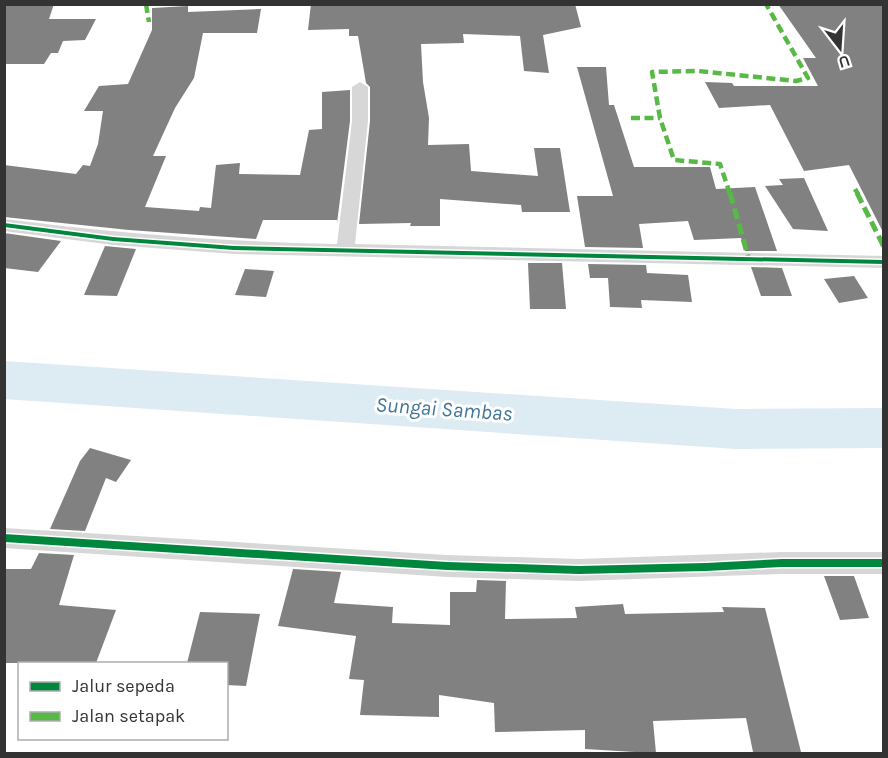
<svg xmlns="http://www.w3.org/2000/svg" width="888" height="758" viewBox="0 0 888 758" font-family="Karla,sans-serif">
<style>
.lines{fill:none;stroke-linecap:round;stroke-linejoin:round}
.river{fill:#ddebf3;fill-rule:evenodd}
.building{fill:#818181}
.minor{fill:#d7d7d7;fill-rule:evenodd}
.quiet-far1{stroke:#58b947;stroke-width:4.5;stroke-dasharray:9 4.5;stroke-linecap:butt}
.quiet{stroke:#58b947;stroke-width:5;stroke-dasharray:11 5;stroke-linecap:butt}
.cycleway-casing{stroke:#fff;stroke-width:3}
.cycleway{fill:#00873e;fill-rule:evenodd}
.labels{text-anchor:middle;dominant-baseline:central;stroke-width:6;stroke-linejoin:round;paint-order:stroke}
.water-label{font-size:21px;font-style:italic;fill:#3f7597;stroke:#fff}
</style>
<rect width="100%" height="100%" fill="#fff"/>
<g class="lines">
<!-- river -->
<polygon class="river" points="4,361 736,409 884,408 884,448 736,449 4,399"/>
</g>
<!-- building -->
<g class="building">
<polygon points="4,4 54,4 49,19 96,19 85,40 63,41 58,53 51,53 44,64 4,64"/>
<polygon points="311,4 575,4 581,27 543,35 549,73 524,71 520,36 463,34 464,43 421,44 423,82 429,118 428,145 469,144 471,171 538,176 534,148 560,148 570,212 522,212 521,205 440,199 440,226 410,226 411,223 359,224 370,121 370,87 366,83 358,36 349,36 349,29 308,30"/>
<polygon points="778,4 884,4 884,234 849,165 804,171 770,105 719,108 705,82 732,83 734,86 818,86 803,58 816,58"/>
<polygon points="188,6 188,12 261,9 257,33 203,33 194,78 175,108 153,156 166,156 145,207 199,211 200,207 211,208 216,165 240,163 239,174 300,175 309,130 322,129 322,92 350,90 350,121 337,223 337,220 263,220 256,239 129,230 4,217 4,165 76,174 83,165 90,166 98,144 103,111 84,111 99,86 128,84 152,30 152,8"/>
<polygon points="577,67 606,67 609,105 614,105 634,167 710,167 716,189 755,187 777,251 745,251 741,238 694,240 688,221 639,224 643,248 585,247 577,196 613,196"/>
<polygon points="804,178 828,231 793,229 765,186 783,185 779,179"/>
<polygon points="4,233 61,241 38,272 4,268"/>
<polygon points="105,246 136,249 117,296 84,295"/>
<polygon points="528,263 562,263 566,309 530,309"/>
<polygon points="588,264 646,265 647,273 688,275 692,302 641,300 642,308 610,307 608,278 590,278"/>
<polygon points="751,267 782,268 792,296 761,296"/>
<polygon points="245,269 274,271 266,297 235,295"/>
<polygon points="854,276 868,298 839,303 824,279"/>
<polygon points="90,448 131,460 116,482 106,478 85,531 50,529 80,461"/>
<polygon points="39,553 74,555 59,605 116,610 96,663 4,663 4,569 31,569"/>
<polygon points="293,569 341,572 334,603 393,607 392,623 450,625 450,592 476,592 477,580 506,581 505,619 577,618 575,607 623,604 625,614 724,612 722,607 765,608 801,752 753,752 746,718 653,721 656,753 651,753 585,749 585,730 495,732 494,703 439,695 439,717 360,715 364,680 349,679 356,636 278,626"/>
<polygon points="824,576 854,576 869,618 840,620"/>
<polygon points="200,612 260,614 246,686 226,685 226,663 187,663"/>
</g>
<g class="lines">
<!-- minor -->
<g class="minor">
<path d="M 360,82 L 368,87 L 368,121 L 355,244 L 884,256 L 884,268 L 234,254 L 113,245 L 4,231 L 4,219 C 115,233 225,242 337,244 L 352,121 L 352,87 Z"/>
<polygon points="4,528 447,555 579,559 782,552 884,552 884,574 782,574 579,581 447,577 4,548"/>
</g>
<!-- quiet-far1 -->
<g class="quiet-far1">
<polyline points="146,4 149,22"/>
<polyline points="631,118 660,118"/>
<polyline points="855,189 858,194"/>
<polyline points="730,194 720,164 674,160 660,118 652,72 698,71 796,81 808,78 766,4"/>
</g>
<!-- quiet -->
<g class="quiet">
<polyline points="730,193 749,260"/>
<polyline points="857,193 884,247"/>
</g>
<!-- cycleway casing -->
<g class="cycleway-casing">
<g id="cycleway">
<polygon points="4,223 113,237 234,246 884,260 884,264 234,250 113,241 4,227"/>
<polygon points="4,534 447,562 579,566 706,563 782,559 884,559 884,567 782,567 706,571 579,574 447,570 4,542"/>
</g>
</g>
<!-- cycleway -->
<use href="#cycleway" class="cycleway"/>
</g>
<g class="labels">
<!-- water labels -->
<g class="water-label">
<text transform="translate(444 409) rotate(4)">Sungai Sambas</text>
</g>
</g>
<!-- border -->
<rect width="888" height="758" fill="none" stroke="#333333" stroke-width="12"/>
<!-- legend -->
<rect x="18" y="662" width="210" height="78" fill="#ffffff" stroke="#adadad" stroke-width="1.5"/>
<rect x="30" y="682" width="30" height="9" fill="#00873e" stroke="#adadad" stroke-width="1.5"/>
<text x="72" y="692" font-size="18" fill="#333333">Jalur sepeda</text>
<rect x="30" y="712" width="30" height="9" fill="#58b947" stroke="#adadad" stroke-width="1.5"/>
<text x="72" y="722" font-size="18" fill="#333333">Jalan setapak</text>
<!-- north arrow -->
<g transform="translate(840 48) rotate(163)" stroke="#ffffff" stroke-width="4.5" paint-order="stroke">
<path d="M0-4.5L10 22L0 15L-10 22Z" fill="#333333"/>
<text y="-9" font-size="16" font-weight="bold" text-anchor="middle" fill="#333333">U</text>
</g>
</svg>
